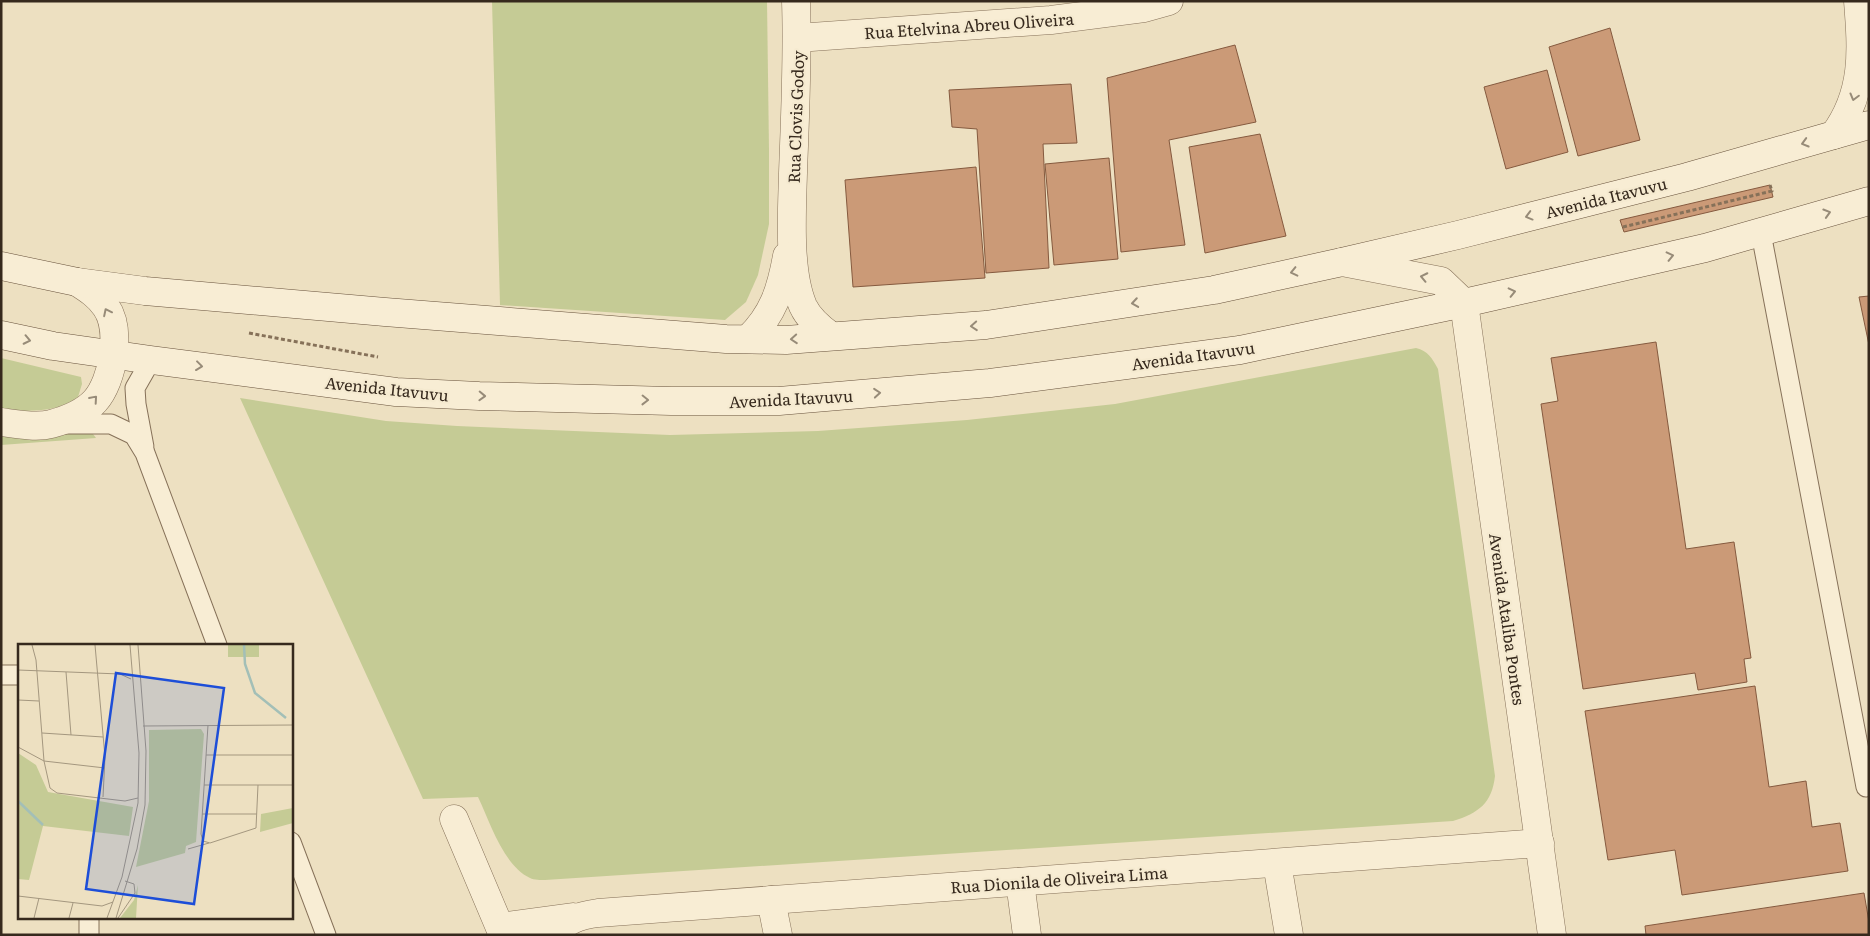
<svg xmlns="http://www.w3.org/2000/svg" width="1870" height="936" viewBox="0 0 1870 936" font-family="Literata,serif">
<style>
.green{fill:#c5cb95}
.building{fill:#cb9a77;stroke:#855a3f}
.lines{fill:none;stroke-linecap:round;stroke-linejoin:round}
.service-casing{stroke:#867159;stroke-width:21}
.minor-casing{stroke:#867159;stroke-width:29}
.tertiary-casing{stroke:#867159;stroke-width:29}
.secondary-casing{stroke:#68523c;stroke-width:29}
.path{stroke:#867159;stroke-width:3;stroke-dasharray:4 2.5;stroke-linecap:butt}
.service{stroke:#f8edd4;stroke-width:19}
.minor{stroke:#f8edd4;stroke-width:28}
.tertiary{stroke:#f8edd4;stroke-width:28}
.secondary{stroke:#f8edd4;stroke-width:28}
.oneway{stroke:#978b78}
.labels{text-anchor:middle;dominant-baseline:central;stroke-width:4.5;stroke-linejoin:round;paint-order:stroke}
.street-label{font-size:16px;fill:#36291d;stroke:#f5ead0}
.inset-river{fill:none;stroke:#a3bfb7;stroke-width:2.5}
.inset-road{fill:none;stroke:#a4977f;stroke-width:1}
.view{fill:#1d4ed8;fill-opacity:0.15;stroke:#1d4ed8;stroke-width:2.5}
.inset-edge{fill:none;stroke:#36291d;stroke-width:2.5}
</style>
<rect width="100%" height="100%" fill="#ede0c1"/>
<!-- green -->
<g class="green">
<polygon points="492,1 767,1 769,150 769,224 758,275 746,302 725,320 500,305"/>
<path d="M 1416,348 C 1428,351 1432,358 1438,369 L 1495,776 C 1492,803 1479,813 1453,821 L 545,880 C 541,880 534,880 530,878 C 503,865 490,822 478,797 L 423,799 L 240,398 L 386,421 L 457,426 L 670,435 L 818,431 L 967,420 L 1115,404 Z"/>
<path d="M 1,358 L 81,377 L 82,384 L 78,397 C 56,413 28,412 1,409 Z"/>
<polygon points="1,429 90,430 96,438 1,445"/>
</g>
<!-- building -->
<g class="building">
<polygon points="1610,28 1640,140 1578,156 1549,47"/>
<polygon points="1235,45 1256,122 1169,140 1185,245 1121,252 1107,78"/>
<polygon points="1547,70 1568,152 1506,169 1484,87"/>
<polygon points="1071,84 1077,143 1043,144 1049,268 986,273 977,129 952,127 949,90"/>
<polygon points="1260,134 1286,236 1205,253 1189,147"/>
<polygon points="1109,158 1118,259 1054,265 1045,164"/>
<polygon points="976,167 985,278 853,287 845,180"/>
<polygon points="1770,185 1773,197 1624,232 1620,220"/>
<polygon points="1869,296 1869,345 1859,297"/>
<polygon points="1656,342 1686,549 1734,542 1751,658 1744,659 1747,682 1698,690 1695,673 1583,689 1541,404 1558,401 1551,358"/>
<polygon points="1755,686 1769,787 1806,781 1812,827 1840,823 1848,871 1682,895 1675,850 1608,860 1585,711"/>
<polygon points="1864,893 1869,922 1869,935 1646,935 1645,926"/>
</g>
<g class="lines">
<!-- service casing -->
<g class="service-casing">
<g id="service">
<polyline points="1761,233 1866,787"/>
<polyline points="64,424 111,424 134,435 145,453 217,645"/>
<polyline points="144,447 136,404 135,388 151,360"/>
<polyline points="1,675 19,675"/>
<polyline points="291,842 326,935"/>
<polyline points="89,917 89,935"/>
</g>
</g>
<!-- minor casing -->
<g class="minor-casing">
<g id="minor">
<path d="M 796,1 C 798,59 795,116 793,173 C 792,211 788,271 803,306 C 809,319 820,328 831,336"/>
<polyline points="797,38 1051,20 1144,8 1169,1"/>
<path d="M 1834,135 C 1865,93 1862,51 1858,1"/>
<path d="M 748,339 C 773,315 781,290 787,256"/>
<path d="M 1,422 C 16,424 36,428 51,424 C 66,420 84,413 95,401 C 113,381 122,330 106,307 C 99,296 88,289 77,282"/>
<polyline points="454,819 503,935"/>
<polyline points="1277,863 1289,935"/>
<polyline points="1020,882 1027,935"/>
<polyline points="771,900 778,935"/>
<polyline points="500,927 573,917"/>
<path d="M 551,935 C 567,920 577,916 598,913 L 1540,843"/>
</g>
</g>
<!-- tertiary casing -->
<g class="tertiary-casing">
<polyline id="tertiary" points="1342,262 1441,281 1464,303 1552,935"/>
</g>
<!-- secondary casing -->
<g class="secondary-casing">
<g id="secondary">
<polyline points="1,266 77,282 145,291 385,312 726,339 786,340 986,325 1214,290 1342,262 1458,235 1687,177 1869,125"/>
<polyline points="1,335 53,346 151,360 396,392 479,396 671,401 779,401 990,383 1240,350 1464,303 1705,248 1869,201"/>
</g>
</g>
<!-- path -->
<g class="path">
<polyline points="1623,227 1772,191 1770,185"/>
<polyline points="249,333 378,357"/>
</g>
<!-- service -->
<use href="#service" class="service"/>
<!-- minor -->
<use href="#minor" class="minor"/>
<!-- tertiary -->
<use href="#tertiary" class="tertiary"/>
<!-- secondary -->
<use href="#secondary" class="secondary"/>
</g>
<!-- one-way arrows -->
<defs><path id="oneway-chevron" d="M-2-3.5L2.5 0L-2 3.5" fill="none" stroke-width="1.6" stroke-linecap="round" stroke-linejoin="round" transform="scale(1.25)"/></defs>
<g class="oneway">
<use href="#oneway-chevron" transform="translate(1854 97) rotate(105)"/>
<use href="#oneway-chevron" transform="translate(1805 143) rotate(164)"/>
<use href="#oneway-chevron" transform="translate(1827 213) rotate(-17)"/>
<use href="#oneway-chevron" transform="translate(1529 216) rotate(165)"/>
<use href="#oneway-chevron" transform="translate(1670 256) rotate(-13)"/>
<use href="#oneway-chevron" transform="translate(1294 272) rotate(167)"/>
<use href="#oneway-chevron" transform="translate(1424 277) rotate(-168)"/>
<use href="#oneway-chevron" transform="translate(1512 292) rotate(-13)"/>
<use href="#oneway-chevron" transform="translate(1135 303) rotate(171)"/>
<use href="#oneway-chevron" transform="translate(107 312) rotate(-116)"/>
<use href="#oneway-chevron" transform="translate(974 326) rotate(176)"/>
<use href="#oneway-chevron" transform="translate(794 339) rotate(176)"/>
<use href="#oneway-chevron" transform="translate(27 340) rotate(12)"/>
<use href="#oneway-chevron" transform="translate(199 366) rotate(7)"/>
<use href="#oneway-chevron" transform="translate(877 393) rotate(-5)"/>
<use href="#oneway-chevron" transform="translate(482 396) rotate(2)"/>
<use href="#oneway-chevron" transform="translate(94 399) rotate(-49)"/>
<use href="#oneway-chevron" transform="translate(645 400) rotate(1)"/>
</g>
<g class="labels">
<!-- street labels -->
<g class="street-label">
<text transform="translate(969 25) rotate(-4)">Rua Etelvina Abreu Oliveira</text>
<text transform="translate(795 117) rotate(-88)">Rua Clovis Godoy</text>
<text transform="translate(1606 197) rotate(-14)">Avenida Itavuvu</text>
<text transform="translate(1193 355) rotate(-8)">Avenida Itavuvu</text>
<text transform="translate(387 388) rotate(6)">Avenida Itavuvu</text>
<text transform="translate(791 398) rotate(-3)">Avenida Itavuvu</text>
<text transform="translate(1508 619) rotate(82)">Avenida Ataliba Pontes</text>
<text transform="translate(1059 879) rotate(-4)">Rua Dionila de Oliveira Lima</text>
</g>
</g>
<!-- overview -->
<g transform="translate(18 644)">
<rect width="275" height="275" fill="#ede0c1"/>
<path d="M 210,1 L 241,1 L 241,13 L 210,13 ZM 183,85 L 186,90 L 178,198 L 168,202 L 167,209 L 118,223 L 131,157 L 131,86 ZM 0,109 L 18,121 L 30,148 L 115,163 L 111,192 L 25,182 L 11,236 L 0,235 ZM 275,164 L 275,179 L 242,188 L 243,170 ZM 120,241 L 118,274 L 102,274 L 116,256 Z" fill="#c5cb95"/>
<path class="inset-river" d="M 226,1 L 227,20 L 237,49 L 268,74M 0,157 L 25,181"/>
<path class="inset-road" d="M 14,1 L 18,16 L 26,117 L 32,144 L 39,149 L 107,157 L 120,154M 77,1 L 87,113 L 85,153M 0,26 L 102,30 L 113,35M 48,28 L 53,91M 0,56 L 21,57M 190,81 L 183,190 L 185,197 L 192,199 L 238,184 L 240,141M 125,82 L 275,81M 24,89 L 85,93M 0,103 L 26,117 L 87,124M 188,111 L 275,111M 186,141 L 275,141M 184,170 L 239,170M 170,205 L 191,199M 0,252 L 84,262 L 95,258M 16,274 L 21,254M 51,274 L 55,259M 89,274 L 104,233 L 120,159 L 121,109 L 112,1M 98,274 L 119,205 L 127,161 L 128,107 L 120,1M 100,274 L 117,249 L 116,240 L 107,237"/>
<path class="view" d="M 98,29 L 206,44 L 176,260 L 68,245 Z"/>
<rect width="275" height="275" class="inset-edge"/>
</g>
<!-- border -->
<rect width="1870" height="936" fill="none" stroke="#36291d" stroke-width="5"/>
</svg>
